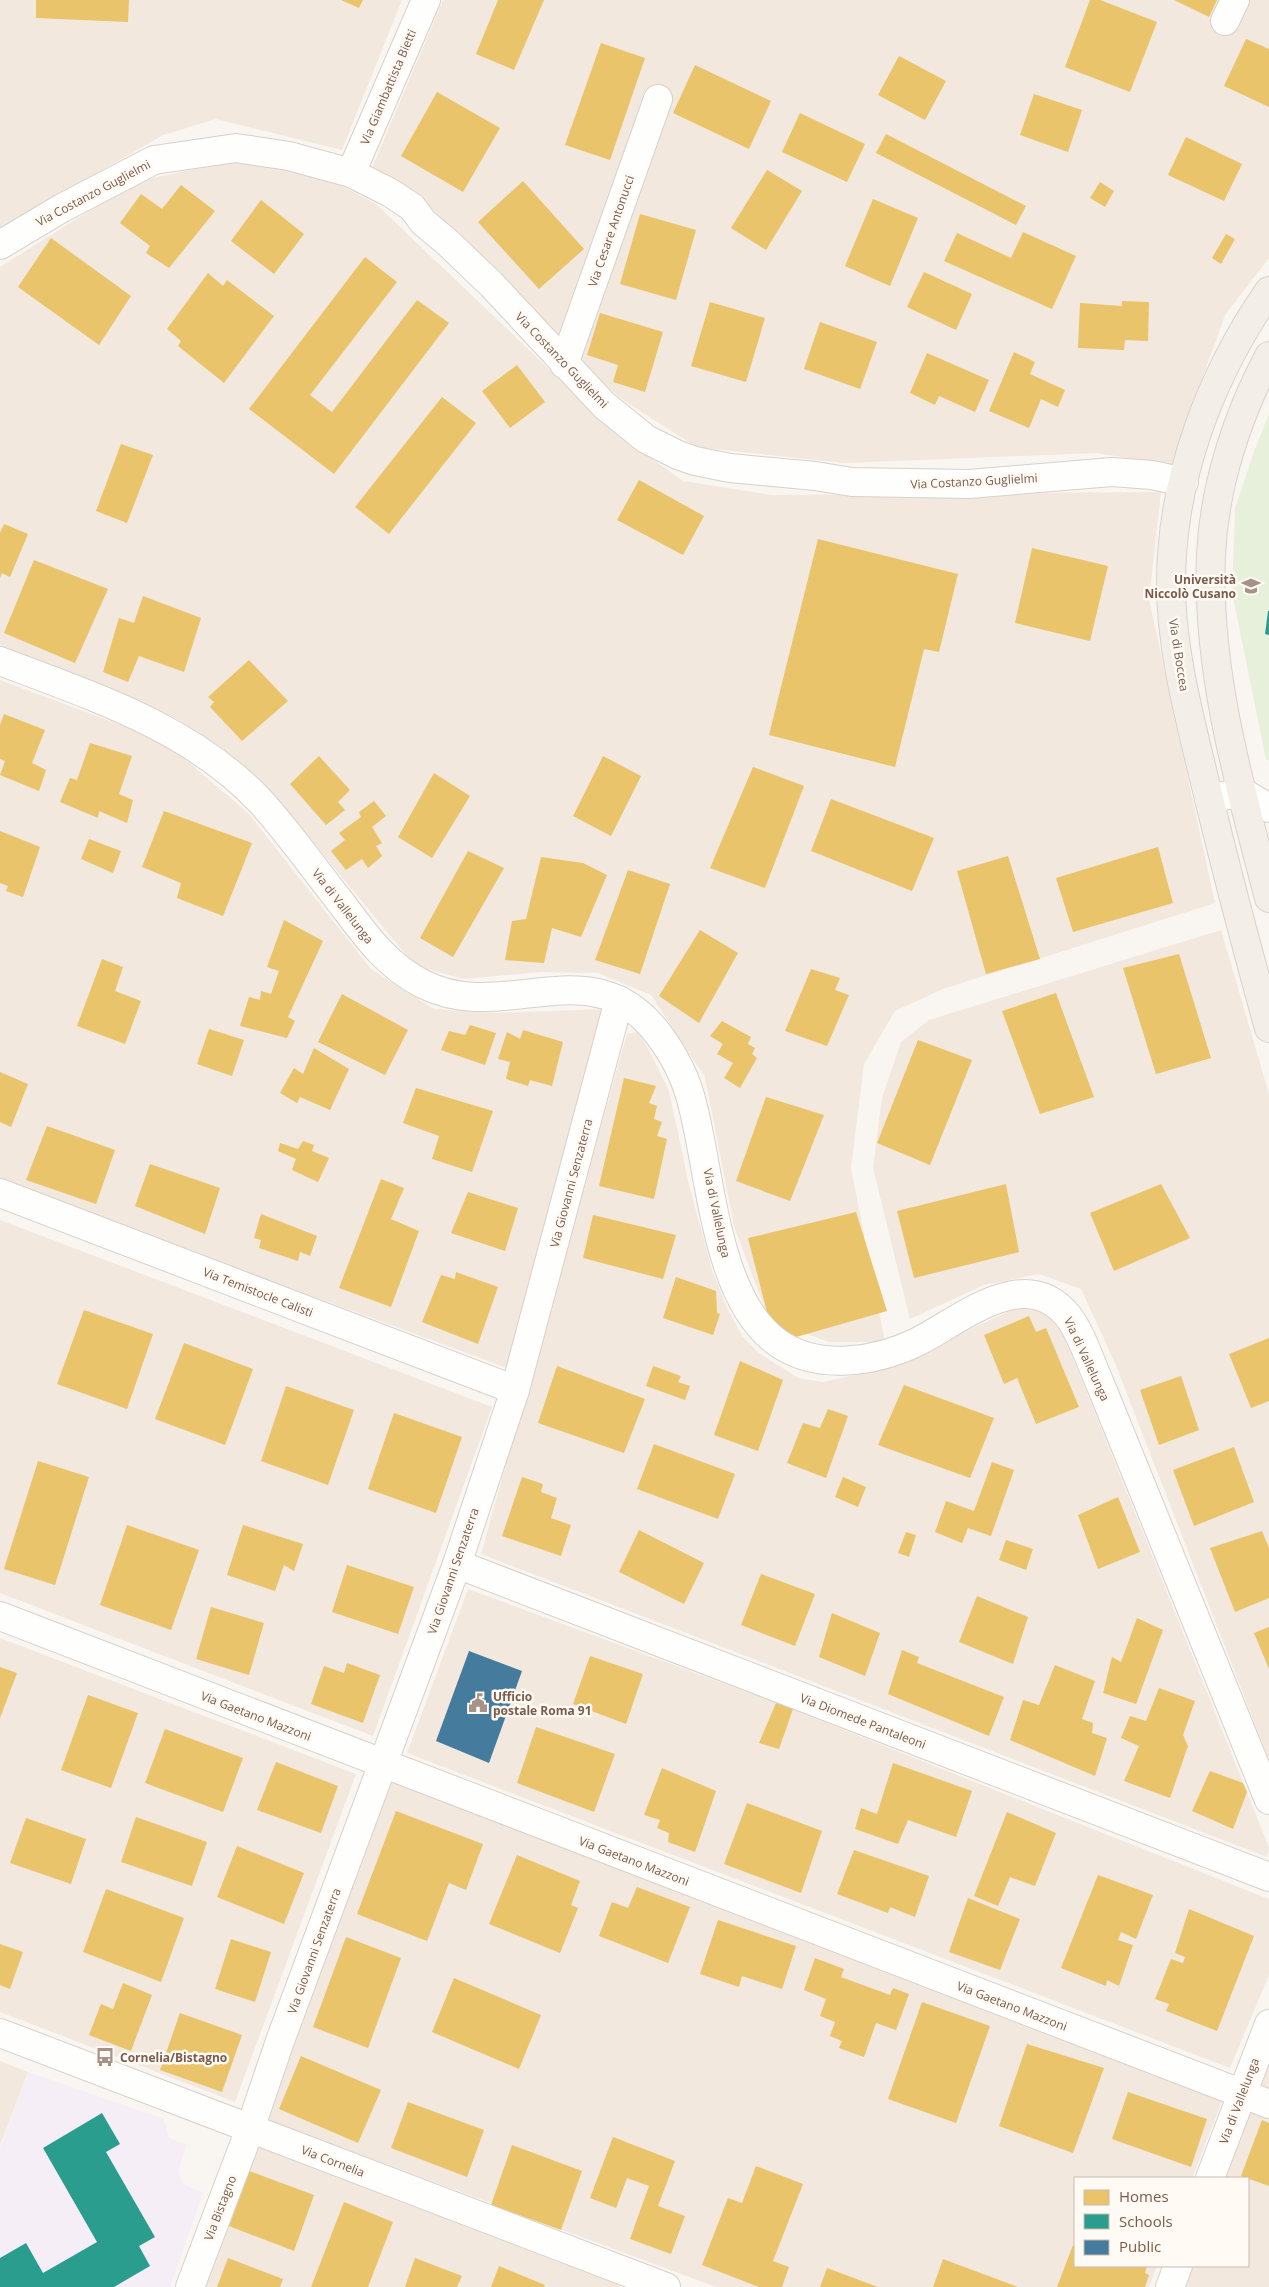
<svg xmlns="http://www.w3.org/2000/svg" width="1269" height="2287" viewBox="0 0 1269 2287" font-family="'Open Sans',sans-serif">
<style>
.residential{fill:#f2e8de}
.education{fill:#f6eef6}
.green{fill:#e7f0db}
.homes{fill:#e9c46a}
.schools{fill:#2a9d8f}
.public{fill:#457b9d}
.lines{fill:none;stroke-linecap:round;stroke-linejoin:round}
.minor-casing{stroke:#d7d1cb;stroke-width:30}
.major-casing{stroke:#dad1cc;stroke-width:30}
.minor{stroke:#fefefd;stroke-width:28}
.major{stroke:#f3eee8;stroke-width:28}
.labels{text-anchor:middle;dominant-baseline:central;stroke-width:5;stroke-linejoin:round;paint-order:stroke}
.street-label{font-size:12px;fill:#7a5c4d;stroke:#fffaf3}
.poi-label{font-size:12px;font-weight:bold;fill:#7a5c4d;stroke:#fffaf3;text-anchor:start}
</style>
<rect width="100%" height="100%" fill="#f9f5f0"/>
<!-- residential -->
<g class="residential">
<polygon points="0,0 402,0 342,150 216,119 163,135 0,229"/>
<polygon points="443,0 1269,0 1269,258 1225,315 1171,465 1097,453 844,463 696,447 619,397 372,168"/>
<polygon points="226,162 312,170 376,204 614,431 683,481 772,495 1161,492 1149,599 1215,903 943,989 895,1011 864,1064 851,1168 885,1342 829,1342 769,1320 734,1226 705,1077 651,995 598,973 542,972 464,979 415,966 282,804 181,721 0,645 0,267 135,182"/>
<polygon points="0,680 150,736 186,760 248,813 371,969 434,1009 494,1013 605,1009 507,1368 0,1180"/>
<polygon points="1221,930 1269,1094 1269,1760 1115,1363 1081,1289 1039,1274 984,1285 910,1319 873,1168 882,1098 901,1042 929,1020"/>
<polygon points="638,1032 651,1054 669,1091 689,1185 713,1273 727,1308 743,1337 759,1353 798,1378 823,1382 873,1371 918,1353 1021,1306 1046,1312 1059,1323 1247,1792 1269,1848 1267,1857 481,1554 627,1034"/>
<polygon points="0,1220 492,1407 373,1736 0,1593"/>
<polygon points="468,1589 776,1703 1269,1899 1269,1975 1230,2068 407,1753"/>
<polygon points="0,1638 356,1774 235,2102 0,2012"/>
<polygon points="391,1781 1223,2099 1192,2178 1075,2178 1075,2266 1157,2266 1149,2287 716,2287 252,2114"/>
<polygon points="1269,2054 1269,2092 1255,2087"/>
<polygon points="0,2061 28,2072 0,2145"/>
<polygon points="1250,2108 1269,2115 1269,2287 1186,2287 1193,2266 1248,2266 1248,2178 1225,2178"/>
<polygon points="256,2147 619,2285 619,2287 201,2287"/>
</g>
<!-- education -->
<polygon class="education" points="28,2072 164,2119 169,2138 187,2145 178,2170 182,2183 203,2193 170,2287 0,2287 0,2148"/>
<!-- green -->
<polygon class="green" points="1269,414 1269,761 1266,759 1234,602 1233,569 1235,508 1254,452"/>
<!-- homes -->
<g class="homes">
<polygon points="36,0 129,0 128,22 36,18"/>
<polygon points="341,0 363,0 359,8"/>
<polygon points="498,0 544,0 514,70 476,54"/>
<polygon points="1090,0 1100,0 1157,22 1130,92 1065,67"/>
<polygon points="1174,0 1217,0 1209,17"/>
<polygon points="1246,39 1269,49 1269,107 1224,86"/>
<polygon points="601,43 645,58 610,160 565,145"/>
<polygon points="899,56 946,81 925,120 878,95"/>
<polygon points="695,65 771,101 749,149 673,113"/>
<polygon points="437,92 500,128 463,192 401,156"/>
<polygon points="1034,94 1082,110 1068,152 1020,135"/>
<polygon points="800,113 865,144 847,182 782,152"/>
<polygon points="886,134 1026,206 1016,225 876,153"/>
<polygon points="1186,137 1242,164 1224,201 1168,175"/>
<polygon points="767,170 802,191 766,250 731,228"/>
<polygon points="523,181 584,249 539,289 478,222"/>
<polygon points="1100,182 1114,191 1105,207 1090,198"/>
<polygon points="181,185 215,211 169,268 146,253 150,246 120,223 141,194 162,209"/>
<polygon points="873,199 918,218 890,286 845,266"/>
<polygon points="261,200 304,234 274,274 231,241"/>
<polygon points="640,214 696,230 676,300 620,284"/>
<polygon points="1023,232 1076,256 1052,309 944,261 957,233 1011,258"/>
<polygon points="1226,234 1235,239 1221,264 1212,258"/>
<polygon points="51,238 131,296 99,345 18,287"/>
<polygon points="365,257 397,282 310,395 332,412 417,300 449,323 334,474 249,409"/>
<polygon points="924,272 972,294 956,330 907,307"/>
<polygon points="208,273 223,286 227,280 274,316 224,383 178,346 181,341 167,329"/>
<polygon points="1122,301 1149,302 1148,341 1125,340 1124,350 1078,348 1080,303 1122,306"/>
<polygon points="710,302 765,318 746,382 691,366"/>
<polygon points="600,313 663,332 645,392 613,382 618,365 587,355"/>
<polygon points="820,322 877,342 860,389 804,369"/>
<polygon points="1014,352 1035,362 1030,374 1065,390 1058,407 1041,399 1029,428 989,411"/>
<polygon points="927,353 989,380 975,412 939,396 935,405 910,393"/>
<polygon points="517,365 545,402 510,428 482,391"/>
<polygon points="442,397 476,423 389,534 355,507"/>
<polygon points="121,444 153,455 127,523 96,511"/>
<polygon points="639,480 704,516 683,555 617,520"/>
<polygon points="4,524 28,534 10,577 2,573 0,578 0,533"/>
<polygon points="818,539 958,574 939,652 924,649 895,767 769,735"/>
<polygon points="1032,548 1108,566 1090,641 1015,623"/>
<polygon points="34,560 108,589 75,663 4,633"/>
<polygon points="143,596 201,618 184,672 139,656 128,682 103,672 119,618 134,623"/>
<polygon points="249,660 288,701 242,741 210,707 214,702 208,697"/>
<polygon points="4,714 45,730 32,763 46,770 39,791 0,775 5,761 0,759 0,725"/>
<polygon points="90,743 132,756 119,794 133,800 127,823 99,811 98,818 60,802 70,778 77,780"/>
<polygon points="319,756 350,790 338,802 345,810 326,825 290,784"/>
<polygon points="603,756 641,776 611,836 573,816"/>
<polygon points="753,767 804,786 765,888 710,868"/>
<polygon points="434,773 470,796 432,858 398,837"/>
<polygon points="831,799 934,838 912,891 811,851"/>
<polygon points="374,801 386,816 372,827 382,843 376,846 382,856 368,868 362,859 346,870 331,851 345,840 339,833 361,817 359,812"/>
<polygon points="164,811 252,843 223,916 177,898 181,883 142,867"/>
<polygon points="0,831 40,847 23,897 6,891 8,886 0,883"/>
<polygon points="89,839 121,851 113,873 81,859"/>
<polygon points="1158,847 1173,903 1073,932 1056,878"/>
<polygon points="468,851 504,868 453,957 420,938"/>
<polygon points="1008,856 1040,959 986,974 957,871"/>
<polygon points="541,857 583,863 607,875 581,937 552,928 544,963 505,960 512,921 526,919"/>
<polygon points="628,870 670,884 640,974 595,960"/>
<polygon points="284,920 323,941 288,1017 295,1021 287,1038 240,1026 249,997 260,1000 261,991 271,994 279,971 267,967"/>
<polygon points="700,930 738,953 699,1023 659,996"/>
<polygon points="1179,954 1211,1058 1156,1074 1123,968"/>
<polygon points="102,959 123,967 115,991 141,1001 125,1044 77,1026"/>
<polygon points="811,969 840,978 835,990 849,995 827,1046 785,1031"/>
<polygon points="1056,993 1094,1097 1040,1114 1002,1011"/>
<polygon points="342,994 408,1030 385,1075 318,1042"/>
<polygon points="722,1021 751,1037 748,1044 755,1048 752,1054 757,1058 740,1088 724,1078 733,1063 717,1054 723,1044 710,1036"/>
<polygon points="470,1025 496,1033 485,1065 441,1050 449,1031 465,1035"/>
<polygon points="209,1029 244,1040 232,1076 197,1064"/>
<polygon points="523,1030 563,1042 552,1086 530,1080 528,1086 506,1079 510,1062 498,1059 507,1032 520,1039"/>
<polygon points="918,1040 972,1060 930,1165 877,1143"/>
<polygon points="314,1048 349,1069 330,1110 300,1097 297,1103 280,1093 294,1068 303,1074"/>
<polygon points="0,1072 28,1084 11,1127 0,1122"/>
<polygon points="624,1078 656,1086 649,1103 657,1106 654,1119 662,1122 657,1136 667,1139 654,1199 599,1186"/>
<polygon points="416,1088 493,1111 472,1172 432,1159 439,1136 403,1123"/>
<polygon points="766,1097 824,1115 790,1201 736,1181"/>
<polygon points="47,1126 115,1150 96,1204 26,1180"/>
<polygon points="303,1141 314,1145 312,1151 329,1158 318,1182 292,1170 296,1159 278,1151 280,1143 298,1149"/>
<polygon points="150,1164 220,1188 205,1234 135,1206"/>
<polygon points="381,1179 404,1188 391,1219 419,1231 391,1307 339,1288"/>
<polygon points="1006,1184 1019,1252 914,1278 897,1211"/>
<polygon points="1161,1184 1190,1238 1114,1271 1090,1213"/>
<polygon points="468,1192 518,1208 505,1251 451,1233"/>
<polygon points="856,1212 887,1311 796,1337 769,1320 748,1238"/>
<polygon points="261,1214 317,1236 310,1256 300,1252 298,1261 259,1248 261,1240 254,1238"/>
<polygon points="593,1215 676,1235 663,1279 583,1258"/>
<polygon points="456,1272 498,1287 478,1344 422,1322 441,1275 455,1279"/>
<polygon points="676,1277 716,1291 717,1313 720,1314 713,1335 663,1318"/>
<polygon points="84,1310 153,1334 127,1409 57,1384"/>
<polygon points="1029,1316 1036,1332 1046,1328 1079,1407 1036,1424 1017,1378 1004,1384 984,1335"/>
<polygon points="1269,1338 1269,1401 1251,1408 1229,1354"/>
<polygon points="184,1343 253,1369 225,1445 155,1419"/>
<polygon points="740,1361 783,1380 758,1451 714,1435"/>
<polygon points="557,1366 645,1399 624,1453 538,1423"/>
<polygon points="653,1366 681,1376 678,1382 690,1386 685,1400 646,1386"/>
<polygon points="1181,1376 1199,1430 1159,1445 1140,1390"/>
<polygon points="904,1385 994,1418 970,1478 878,1445"/>
<polygon points="286,1386 354,1410 328,1485 261,1461"/>
<polygon points="828,1409 848,1416 826,1478 787,1463 803,1423 820,1428"/>
<polygon points="394,1413 462,1437 436,1513 368,1489"/>
<polygon points="654,1444 735,1474 718,1519 637,1489"/>
<polygon points="1234,1447 1254,1502 1194,1526 1173,1470"/>
<polygon points="38,1461 89,1477 55,1585 4,1569"/>
<polygon points="992,1462 1014,1470 991,1536 968,1528 962,1543 935,1532 946,1501 974,1511"/>
<polygon points="522,1477 543,1484 541,1492 557,1498 551,1518 571,1525 561,1556 502,1536"/>
<polygon points="843,1477 866,1487 858,1507 835,1497"/>
<polygon points="1118,1497 1140,1552 1098,1569 1078,1515"/>
<polygon points="127,1525 199,1550 171,1630 100,1605"/>
<polygon points="243,1525 303,1544 294,1571 284,1565 275,1591 227,1575"/>
<polygon points="639,1530 704,1563 684,1604 619,1572"/>
<polygon points="1262,1531 1269,1548 1269,1598 1235,1612 1210,1548"/>
<polygon points="906,1532 916,1535 909,1557 898,1553"/>
<polygon points="1006,1540 1033,1549 1026,1570 999,1560"/>
<polygon points="347,1565 414,1587 398,1634 332,1612"/>
<polygon points="761,1574 815,1594 795,1646 741,1625"/>
<polygon points="977,1596 1028,1617 1013,1664 959,1642"/>
<polygon points="211,1607 264,1623 249,1675 196,1659"/>
<polygon points="832,1613 880,1633 865,1676 819,1657"/>
<polygon points="1137,1618 1163,1630 1136,1704 1103,1693 1112,1657 1121,1662"/>
<polygon points="1269,1627 1269,1669 1254,1633"/>
<polygon points="902,1650 919,1657 917,1663 1004,1697 989,1736 888,1694"/>
<polygon points="590,1656 643,1674 626,1724 573,1704"/>
<polygon points="347,1663 380,1675 363,1723 311,1704 324,1666 344,1673"/>
<polygon points="1055,1665 1095,1681 1082,1719 1093,1723 1092,1733 1107,1738 1095,1776 1010,1740 1023,1700 1039,1705"/>
<polygon points="0,1667 17,1673 0,1718"/>
<polygon points="1159,1688 1195,1701 1183,1735 1188,1746 1170,1798 1124,1781 1139,1746 1121,1738 1130,1716 1146,1721"/>
<polygon points="88,1695 138,1713 111,1788 61,1770"/>
<polygon points="776,1703 793,1709 779,1749 759,1743"/>
<polygon points="536,1727 615,1754 594,1812 517,1783"/>
<polygon points="165,1729 243,1758 223,1812 145,1783"/>
<polygon points="276,1762 338,1786 321,1833 257,1810"/>
<polygon points="893,1763 972,1791 956,1837 908,1820 898,1844 855,1829 861,1808 877,1814"/>
<polygon points="662,1768 716,1791 695,1852 668,1842 669,1833 657,1828 660,1820 644,1815"/>
<polygon points="1210,1771 1243,1783 1247,1792 1233,1829 1192,1811"/>
<polygon points="747,1803 822,1831 801,1893 724,1864"/>
<polygon points="396,1811 483,1844 466,1890 449,1883 427,1941 357,1914"/>
<polygon points="1007,1812 1056,1833 1035,1886 1010,1877 998,1906 974,1896"/>
<polygon points="136,1817 207,1842 192,1886 121,1862"/>
<polygon points="26,1818 86,1839 71,1884 10,1863"/>
<polygon points="237,1846 304,1873 284,1924 217,1897"/>
<polygon points="854,1850 929,1876 915,1917 890,1907 888,1913 837,1894"/>
<polygon points="517,1855 580,1881 571,1905 578,1908 560,1953 489,1924"/>
<polygon points="1098,1875 1153,1895 1136,1939 1121,1932 1118,1940 1133,1945 1119,1986 1107,1980 1106,1986 1061,1968"/>
<polygon points="637,1887 690,1907 668,1963 599,1936 612,1902 628,1908"/>
<polygon points="106,1889 184,1918 161,1982 83,1952"/>
<polygon points="968,1898 1020,1919 1000,1970 949,1952"/>
<polygon points="1189,1909 1254,1936 1217,2031 1166,2011 1169,2004 1155,1999 1171,1959 1183,1963 1185,1957 1175,1953"/>
<polygon points="718,1920 796,1946 782,1989 742,1976 739,1987 700,1974"/>
<polygon points="346,1937 401,1958 368,2048 313,2027"/>
<polygon points="231,1939 271,1952 255,2002 215,1989"/>
<polygon points="0,1944 23,1952 10,1989 0,1985"/>
<polygon points="815,1958 844,1969 841,1977 890,1995 893,1988 909,1994 896,2030 876,2023 864,2057 839,2048 842,2041 830,2036 835,2022 820,2016 826,1999 804,1990"/>
<polygon points="454,1978 541,2015 519,2069 432,2032"/>
<polygon points="123,1983 152,1995 131,2051 89,2035 101,2004 113,2009"/>
<polygon points="922,2002 990,2026 956,2123 888,2099"/>
<polygon points="180,2013 242,2035 222,2092 160,2070"/>
<polygon points="1027,2044 1104,2068 1073,2153 999,2126"/>
<polygon points="301,2056 381,2090 358,2143 279,2109"/>
<polygon points="1128,2092 1207,2119 1191,2167 1112,2139"/>
<polygon points="408,2102 484,2130 467,2177 391,2148"/>
<polygon points="1262,2120 1269,2123 1269,2186 1241,2176"/>
<polygon points="613,2137 675,2161 658,2206 685,2216 671,2254 630,2239 649,2186 627,2178 616,2208 590,2198"/>
<polygon points="512,2145 582,2171 561,2230 491,2205"/>
<polygon points="756,2166 803,2184 773,2261 789,2267 782,2287 759,2287 702,2265 728,2198 742,2203"/>
<polygon points="249,2171 314,2195 294,2251 229,2226"/>
<polygon points="344,2202 393,2222 368,2287 311,2287"/>
<polygon points="1073,2245 1075,2246 1075,2266 1147,2266 1145,2273 1149,2275 1145,2287 1057,2287"/>
<polygon points="228,2258 283,2279 280,2287 217,2287"/>
<polygon points="415,2258 462,2276 457,2287 405,2287"/>
<polygon points="943,2259 1018,2287 933,2287"/>
<polygon points="499,2266 545,2285 544,2287 491,2287"/>
<polygon points="827,2268 878,2287 820,2287"/>
</g>
<!-- schools -->
<g class="schools">
<polygon points="1268,611 1269,611 1269,635 1265,634"/>
<polygon points="102,2113 120,2144 106,2152 155,2237 139,2246 150,2266 114,2287 0,2287 0,2258 26,2243 43,2273 97,2242 43,2148"/>
</g>
<!-- public -->
<polygon class="public" points="469,1651 522,1671 489,1763 436,1741"/>
<g class="lines">
<!-- minor casing -->
<g class="minor-casing">
<g id="minor">
<polyline points="1225,21 1235,0"/>
<polyline points="351,173 426,0"/>
<polyline points="0,245 62,208 154,160 236,148 289,156 351,173 389,192 412,207 423,222 447,242 491,284 604,405 646,439 678,455 695,461 730,468 815,476 852,482 969,484 1112,472 1152,475 1184,482"/>
<polyline points="564,364 658,99"/>
<path d="M 0,661 C 92,696 192,728 261,802 C 290,834 315,870 342,904 C 365,935 387,966 423,984 C 505,1026 592,945 659,1035 C 674,1055 686,1078 692,1103 C 711,1173 715,1299 778,1343 C 818,1371 876,1362 917,1342 C 961,1320 1024,1263 1068,1316 C 1081,1332 1092,1366 1101,1386 L 1269,1800"/>
<polyline points="1209,799 1242,792 1269,808"/>
<polyline points="0,1193 515,1390"/>
<polyline points="457,1564 1269,1877"/>
<polyline points="0,1616 1269,2104"/>
<polyline points="0,2033 666,2287"/>
<polyline points="1210,2178 1269,2024"/>
<polyline points="190,2287 250,2129 280,2041 457,1564 515,1390 619,1000"/>
<polyline points="1170,2287 1178,2266"/>
</g>
</g>
<!-- major casing -->
<g class="major-casing">
<g id="major">
<path d="M 1269,291 C 1210,376 1171,479 1171,584 C 1171,649 1189,715 1204,778 C 1224,862 1246,945 1269,1028"/>
<path d="M 1269,356 C 1237,416 1214,487 1211,555 C 1206,671 1240,787 1269,898"/>
</g>
</g>
<!-- minor -->
<use href="#minor" class="minor"/>
<!-- major -->
<use href="#major" class="major"/>
</g>
<!-- icons -->
<defs>
<g id="university-bare" transform="scale(1.5)"><path d="M0-5L7-2L0 1L-7-2ZM-4 1L0 2.5L4 1V4Q0 6-4 4Z" fill="#a69286" stroke="#fffaf3" stroke-width="2.5" paint-order="stroke"/></g>
<g id="civic-bare" transform="scale(1.5)"><path d="M-.6-6.5H3V-4.5H.6V-3L4-1V1h2V6H-6V1h2V-1L-.6-3ZM-1.2 2.5V6h2.4V2.5Z" fill="#a69286" stroke="#fffaf3" stroke-width="2.5" paint-order="stroke"/></g>
<g id="bus-bare" transform="scale(1.5)"><path d="M-5-6H5V4H4V6H2V4H-2V6H-4V4H-5ZM-3.5-4V0h7V-4ZM-3.5 1.2v1.5H-2V1.2ZM2 1.2v1.5H3.5V1.2Z" fill="#a69286" stroke="#fffaf3" stroke-width="2.5" paint-order="stroke"/></g>
</defs>
<g fill-rule="evenodd">
<use href="#university-bare" x="1251" y="586"/>
<use href="#civic-bare" x="478" y="1703"/>
<use href="#bus-bare" x="105" y="2057"/>
</g>
<g class="labels">
<!-- street labels -->
<g class="street-label">
<text transform="translate(388 87) rotate(-67)">Via Giambattista Bietti</text>
<text transform="translate(93 193) rotate(-28)">Via Costanzo Guglielmi</text>
<text transform="translate(611 231) rotate(-71)">Via Cesare Antonucci</text>
<text transform="translate(562 360) rotate(46)">Via Costanzo Guglielmi</text>
<text transform="translate(974 481) rotate(-3)">Via Costanzo Guglielmi</text>
<text transform="translate(1179 655) rotate(81)">Via di Boccea</text>
<text transform="translate(343 906) rotate(52)">Via di Vallelunga</text>
<text transform="translate(571 1183) rotate(-75)">Via Giovanni Senzaterra</text>
<text transform="translate(717 1213) rotate(78)">Via di Vallelunga</text>
<text transform="translate(258 1292) rotate(21)">Via Temistocle Calisti</text>
<text transform="translate(1087 1359) rotate(65)">Via di Vallelunga</text>
<text transform="translate(453 1571) rotate(-71)">Via Giovanni Senzaterra</text>
<text transform="translate(256 1716) rotate(21)">Via Gaetano Mazzoni</text>
<text transform="translate(863 1721) rotate(21)">Via Diomede Pantaleoni</text>
<text transform="translate(634 1861) rotate(21)">Via Gaetano Mazzoni</text>
<text transform="translate(314 1951) rotate(-70)">Via Giovanni Senzaterra</text>
<text transform="translate(1012 2006) rotate(21)">Via Gaetano Mazzoni</text>
<text transform="translate(1239 2101) rotate(-69)">Via di Vallelunga</text>
<text transform="translate(333 2161) rotate(21)">Via Cornelia</text>
<text transform="translate(220 2208) rotate(-69)">Via Bistagno</text>
</g>
<!-- poi labels -->
<g class="poi-label">
<text x="1236" y="579" text-anchor="end">Università<tspan x="1236" dy="14">Niccolò Cusano</tspan></text>
<text x="493" y="1696">Ufficio<tspan x="493" dy="14">postale Roma 91</tspan></text>
<text x="120" y="2057">Cornelia/Bistagno</text>
</g>
</g>
<!-- legend -->
<rect x="1074" y="2177" width="175" height="90" fill="#fffaf3" stroke="#cabbb1"/>
<rect x="1084" y="2190" width="25" height="15" fill="#e9c46a" stroke="#cabbb1"/>
<text x="1119" y="2202" font-size="15" fill="#7a5c4d">Homes</text>
<rect x="1084" y="2214" width="25" height="15" fill="#2a9d8f" stroke="#cabbb1"/>
<text x="1119" y="2227" font-size="15" fill="#7a5c4d">Schools</text>
<rect x="1084" y="2240" width="25" height="15" fill="#457b9d" stroke="#cabbb1"/>
<text x="1119" y="2252" font-size="15" fill="#7a5c4d">Public</text>
</svg>
